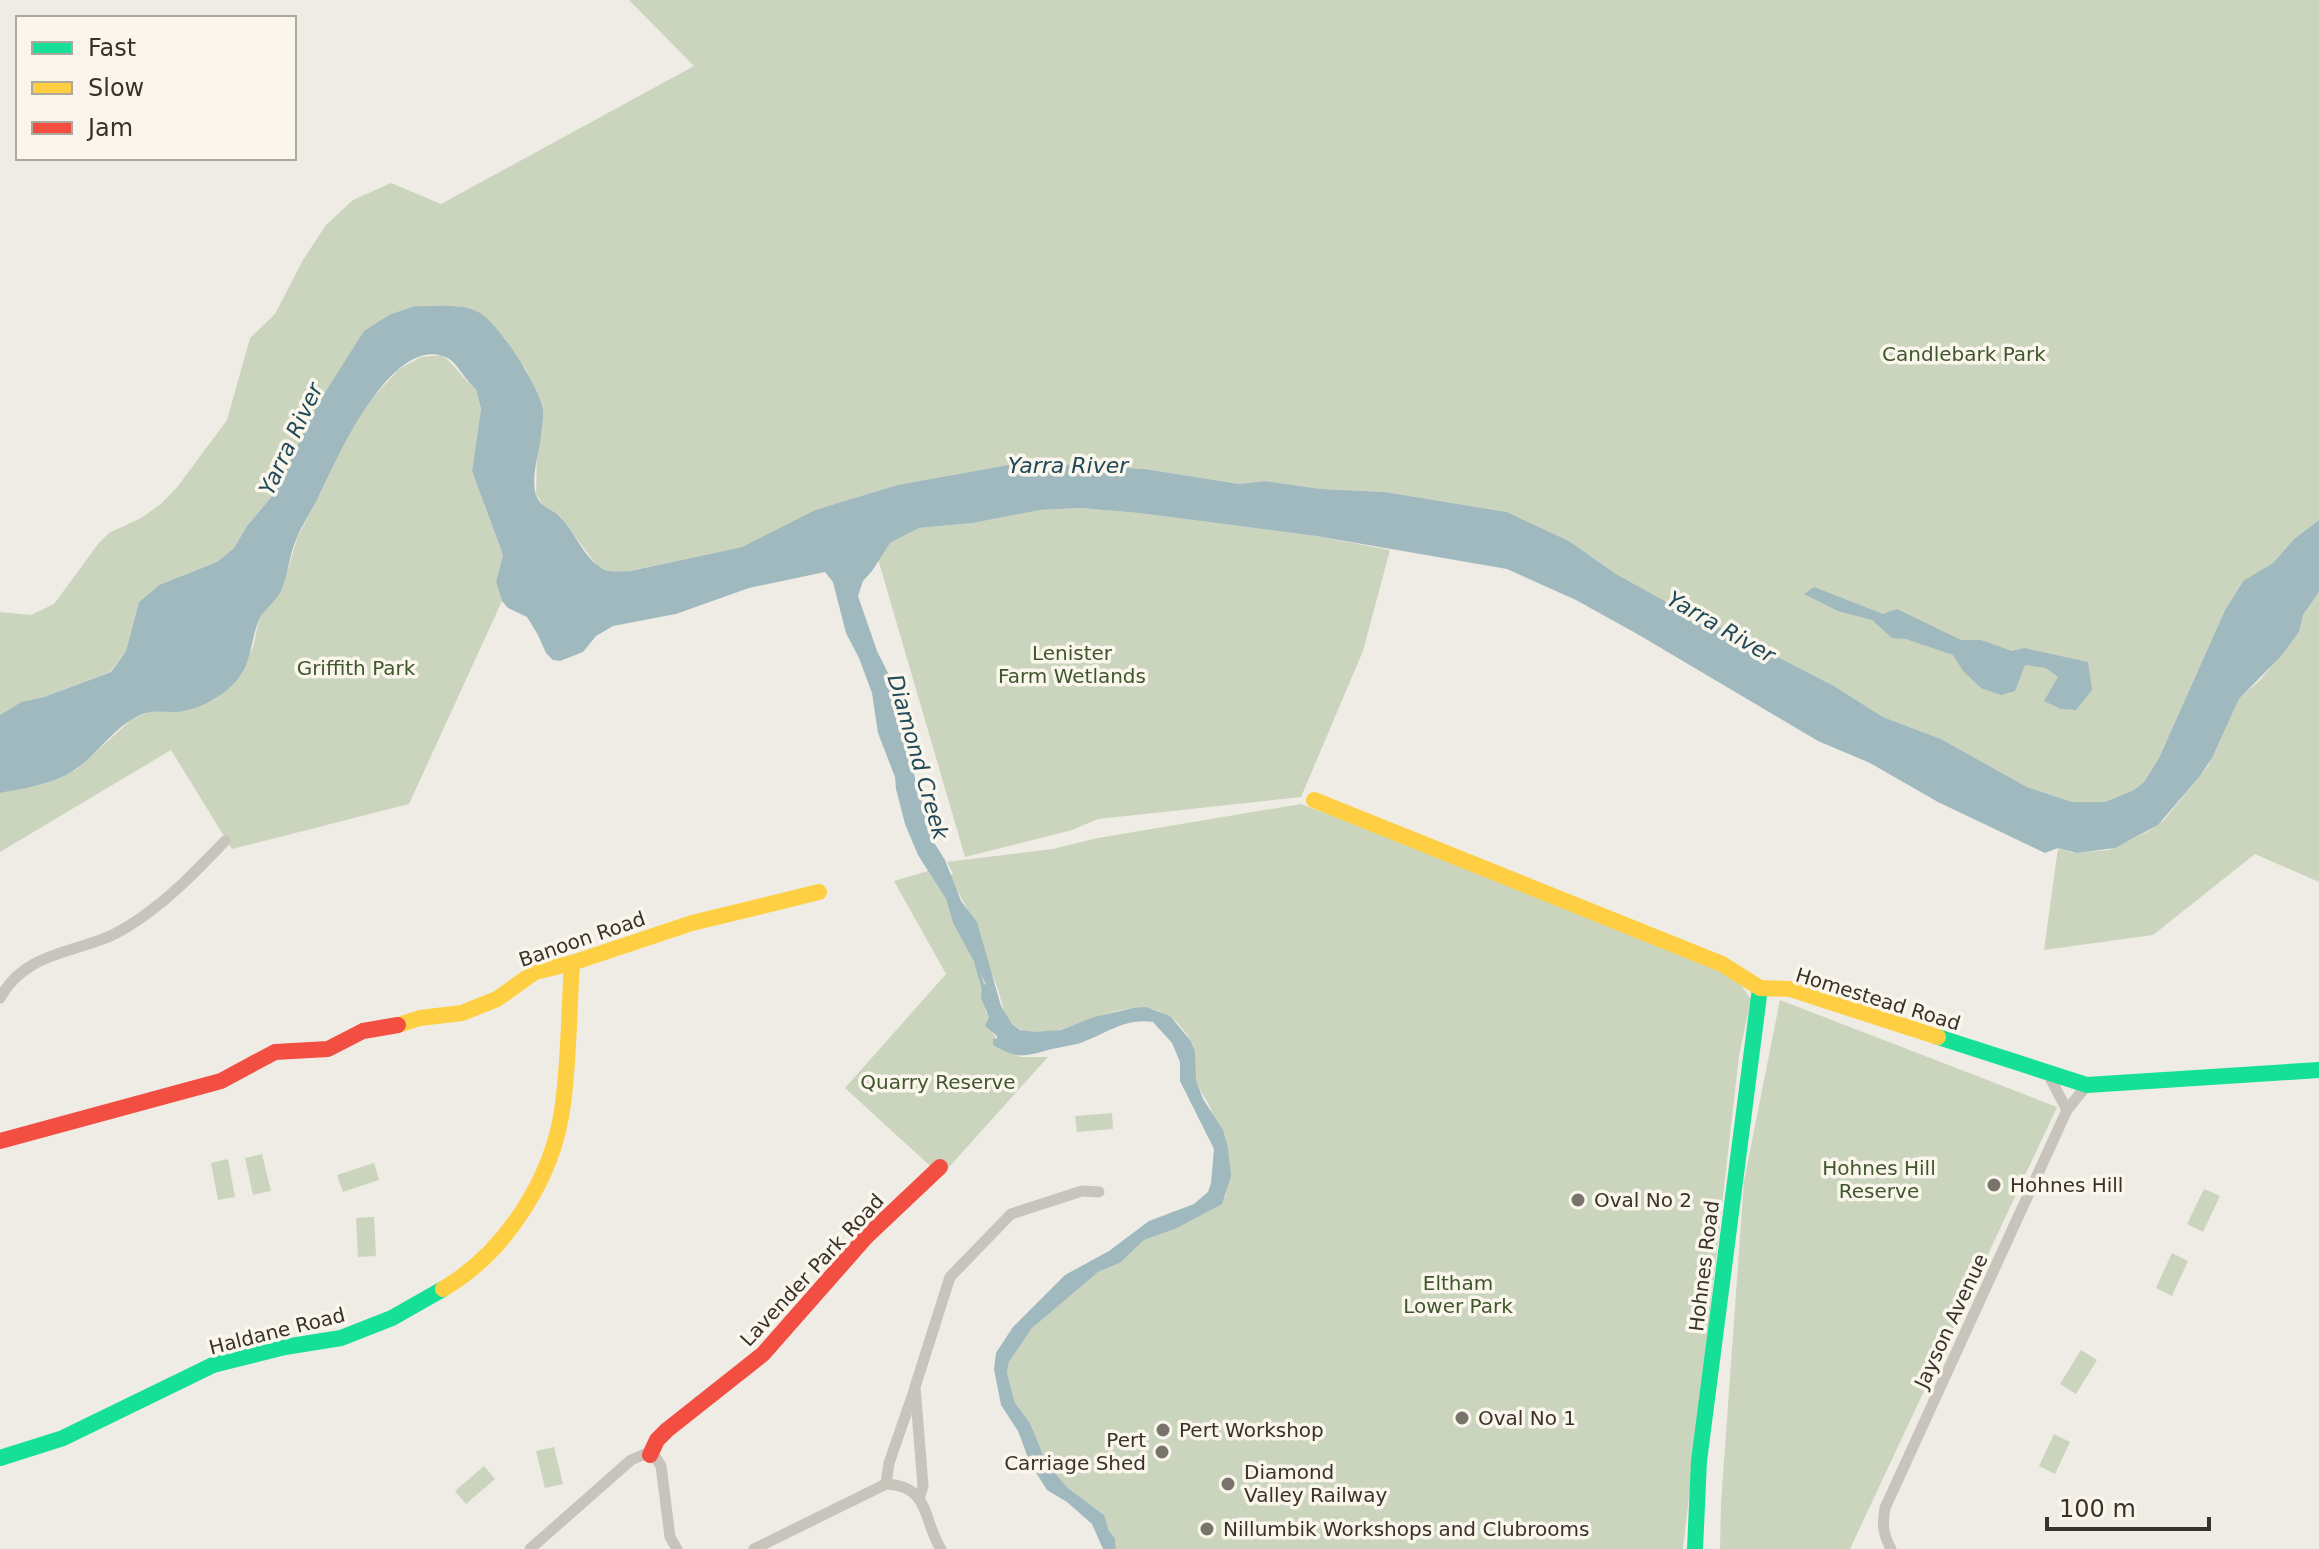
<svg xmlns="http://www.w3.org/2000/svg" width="2319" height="1549" viewBox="0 0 2319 1549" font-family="'DejaVu Sans',sans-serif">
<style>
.green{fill:#cbd5be}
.water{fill:#a0b9bf}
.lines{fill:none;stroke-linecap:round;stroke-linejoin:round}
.stream{stroke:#a0b9bf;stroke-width:3}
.street{stroke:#c8c4bc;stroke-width:11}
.fast{stroke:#16e098;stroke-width:16}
.slow{stroke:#ffcf43;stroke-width:16}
.jam{stroke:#f24e42;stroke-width:16}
.poi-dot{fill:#78736b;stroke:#faf6ec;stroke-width:3}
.labels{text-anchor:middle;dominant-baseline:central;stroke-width:7;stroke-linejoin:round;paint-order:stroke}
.park-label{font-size:20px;fill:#40572e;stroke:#faf6ec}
.street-label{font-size:20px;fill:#39322a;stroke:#faf6ec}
.poi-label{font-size:20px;fill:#39322a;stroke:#faf6ec;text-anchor:start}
.water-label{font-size:22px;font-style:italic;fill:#204a5a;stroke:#faf6ec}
</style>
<rect width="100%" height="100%" fill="#eeece4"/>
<!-- green -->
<g class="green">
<polygon points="629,0 2319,0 2319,520 2294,539 2273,563 2242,582 2225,610 2159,758 2144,782 2134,790 2105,802 2072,802 2027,787 1941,739 1883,717 1834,686 1726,630 1681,610 1616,574 1569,541 1507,512 1385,492 1321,489 1265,481 1239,484 1145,469 1025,462 897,485 815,510 742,547 629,571 611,571 598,567 560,516 546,510 536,494 537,451 542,432 543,405 525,368 512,353 505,338 458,306 445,307 365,331 319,402 273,495 247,526 234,548 217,562 159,585 139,602 126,651 110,672 44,697 21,702 0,715 0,612 31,615 54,604 98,544 109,533 141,518 161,504 178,486 227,420 250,338 275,314 303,260 326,225 353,200 391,183 441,204 694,66"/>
<path d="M 442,355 C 456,365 462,379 476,389 L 481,409 L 472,471 L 503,555 L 496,582 L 502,601 L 409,804 L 232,849 L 171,750 L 0,852 L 0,793 L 43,784 L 77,769 L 132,719 L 156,709 L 177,712 L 214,700 L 239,678 L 253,647 L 259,620 L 288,570 L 297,538 L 318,498 L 335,458 L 369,402 L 399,369 L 421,357 Z"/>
<polygon points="1080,508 1139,513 1316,536 1390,550 1363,651 1301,797 1098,819 1072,830 965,857 878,559 890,543 919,528 973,523 1040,510"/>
<polygon points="2319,592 2319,882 2255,854 2153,935 2044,950 2058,848 2073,853 2109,850 2149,831 2164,820 2208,766 2239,699 2261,679 2299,632 2303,615"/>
<path d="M 1301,804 L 1689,953 L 1735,977 L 1751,999 L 1739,1056 L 1683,1549 L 1116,1549 L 1115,1538 L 1109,1531 L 1104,1515 L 1068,1488 L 1047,1464 L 1030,1423 L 1015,1403 L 1007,1373 L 1009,1362 L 1032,1328 L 1073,1291 L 1098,1272 L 1120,1263 L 1144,1240 L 1175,1229 L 1225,1197 L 1227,1187 C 1223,1164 1221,1137 1213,1115 C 1209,1101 1199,1092 1195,1077 C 1193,1064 1197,1052 1191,1041 C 1143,958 1057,1062 1014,1025 C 1002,1015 1002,1000 997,987 C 995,979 990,972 987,965 C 982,953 981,941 977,929 C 970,912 961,897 951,881 L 949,875 L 953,874 L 947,862 L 1053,849 L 1098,838 Z"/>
<polygon points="928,871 946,899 953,923 986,984 985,1010 989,1017 990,1029 997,1039 1020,1057 1048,1057 941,1176 845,1088 946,974 894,881"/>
<polygon points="1780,1000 2057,1107 1850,1549 1720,1549 1721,1503 1744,1181"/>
<polygon points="1112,1113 1113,1129 1077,1132 1075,1116"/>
<polygon points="262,1154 271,1191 253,1195 245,1158"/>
<polygon points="228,1159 235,1197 218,1200 211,1163"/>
<polygon points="374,1163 379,1180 343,1192 337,1175"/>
<polygon points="2204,1189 2220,1196 2203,1232 2187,1224"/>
<polygon points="374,1217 376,1256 358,1257 356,1218"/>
<polygon points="2172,1253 2188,1261 2172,1296 2156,1288"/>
<polygon points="2081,1350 2097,1360 2076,1394 2060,1384"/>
<polygon points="2054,1434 2070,1442 2055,1474 2039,1466"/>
<polygon points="554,1447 563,1484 545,1488 536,1451"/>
<polygon points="484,1466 495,1479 466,1504 455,1491"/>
</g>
<!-- water -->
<g class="water">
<path d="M 415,306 C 434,307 458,303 476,311 C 497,319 535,382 542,404 C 544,410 543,421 542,428 C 541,447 530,476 536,495 C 541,509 554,509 562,519 C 575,533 584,557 600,567 C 608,573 620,571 630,571 L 742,547 L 815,510 L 897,485 L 1025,462 L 1145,469 L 1239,484 L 1265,481 L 1321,489 L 1385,492 L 1507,512 L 1569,541 L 1616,574 L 1681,610 L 1726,630 L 1834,686 L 1883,717 L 1941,739 L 2027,787 L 2072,802 L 2105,802 L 2134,790 L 2144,782 L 2159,758 L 2225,610 L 2243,581 L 2273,563 L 2294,539 L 2319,520 L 2319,592 L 2303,615 L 2299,632 L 2281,656 L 2239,699 L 2212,758 L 2200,776 L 2158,825 L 2115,848 L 2076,853 L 2058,848 L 2045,853 L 1938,802 L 1870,763 L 1818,741 L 1639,635 L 1576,600 L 1507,569 L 1316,536 L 1139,513 L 1080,508 L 1040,510 L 973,523 L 919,528 L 890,543 L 872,571 L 863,581 L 858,596 L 877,651 L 895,687 L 903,736 L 933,841 L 945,860 L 961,901 L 977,922 L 1001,1006 L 1012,1024 L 1020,1030 L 1035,1032 L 1061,1030 L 1094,1017 L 1133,1008 L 1146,1007 L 1170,1016 L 1191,1041 L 1195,1052 L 1196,1080 L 1203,1099 L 1223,1130 L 1228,1148 L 1231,1176 L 1222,1204 L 1175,1229 L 1144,1240 L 1120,1263 L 1098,1272 L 1032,1328 L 1009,1362 L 1007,1373 L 1015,1403 L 1030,1423 L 1047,1464 L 1068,1488 L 1104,1515 L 1109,1531 L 1115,1538 L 1116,1549 L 1103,1549 L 1092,1524 L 1067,1502 L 1047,1490 L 1030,1463 L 1018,1431 L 1001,1405 L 994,1369 L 996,1353 L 1013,1327 L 1065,1275 L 1109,1251 L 1149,1221 L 1194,1204 L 1208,1192 L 1211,1183 L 1214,1149 L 1180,1081 L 1180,1062 L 1172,1043 L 1153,1022 C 1124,1017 1103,1036 1077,1044 C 1069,1046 1060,1047 1052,1049 C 1025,1056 1019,1060 993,1045 L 993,1039 L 997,1039 L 997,1036 L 985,1026 L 989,1017 L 981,998 L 982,986 L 986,984 L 953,923 L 946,899 L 918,855 L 905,824 L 896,789 L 895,777 L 878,733 L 872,693 L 859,658 L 846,633 L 833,582 L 825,572 L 749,588 L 676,614 L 613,626 L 596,636 L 583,652 L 560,661 L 553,660 L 546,653 L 538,635 L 527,617 L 508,608 L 502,601 L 496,582 L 503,555 L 472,471 L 481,409 L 476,389 C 464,380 457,360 443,356 C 389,338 335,462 318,498 C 312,510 304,522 298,535 C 289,553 289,575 280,593 C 274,603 262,611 258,622 C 251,641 251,663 238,679 C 224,696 198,711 175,712 C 158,712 151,709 134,718 C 114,729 98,752 80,766 C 58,783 27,788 0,793 L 0,715 L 21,702 L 44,697 L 111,672 L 126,651 L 139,602 L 159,585 L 217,562 L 234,548 L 247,526 L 273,495 L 319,402 L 364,331 L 389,315 Z"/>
<polygon points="1814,587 1883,614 1897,609 1961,640 1981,640 2012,651 2024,648 2088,662 2092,690 2076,710 2061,709 2044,701 2058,677 2046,668 2025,665 2015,691 2001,695 1981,688 1963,671 1953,655 1906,639 1892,638 1872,620 1838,611 1804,594"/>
</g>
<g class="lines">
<!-- stream -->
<polyline class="stream" points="976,964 983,987"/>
<!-- street -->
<g class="street">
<path d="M 0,998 C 28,947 83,955 127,927 C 165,904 194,873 225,841"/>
<polyline points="2048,1074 2067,1110"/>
<polyline points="886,1484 889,1463 914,1391"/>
<polyline points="919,1499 923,1486 915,1387 950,1277 1011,1214 1082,1191 1099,1192"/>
<polyline points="530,1549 631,1460 645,1454 656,1458 661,1466 670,1537 677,1549"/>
<path d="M 754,1549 L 886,1484 C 931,1486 923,1522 941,1549"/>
<path d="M 1891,1549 C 1883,1534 1882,1524 1885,1508 L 2067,1110 L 2087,1085"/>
</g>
<!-- fast -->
<g class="fast">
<polyline points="1938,1037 2087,1085 2319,1070"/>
<polyline points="0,1458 63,1438 213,1365 285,1347 341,1338 392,1318 443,1289"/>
<polyline points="1695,1549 1699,1461 1760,988"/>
</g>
<!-- slow -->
<g class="slow">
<polyline points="1314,800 1722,964 1760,988 1790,989 1938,1037"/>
<polyline points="398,1025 420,1018 462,1013 497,999 535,972 572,963 692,923 819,892"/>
<path d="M 443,1289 C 506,1252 554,1177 563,1104 C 569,1058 569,1010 572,963"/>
</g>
<!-- jam -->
<g class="jam">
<polyline points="0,1141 221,1081 275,1052 328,1049 363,1031 398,1025"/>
<polyline points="650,1455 657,1440 667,1430 763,1354 866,1237 940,1167"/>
</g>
</g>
<!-- markers -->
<g class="poi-dot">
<circle cx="1994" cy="1185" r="8"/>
<circle cx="1578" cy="1200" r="8"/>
<circle cx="1462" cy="1418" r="8"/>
<circle cx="1163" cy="1430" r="8"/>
<circle cx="1162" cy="1452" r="8"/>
<circle cx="1228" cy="1484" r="8"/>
<circle cx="1207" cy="1529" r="8"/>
</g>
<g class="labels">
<!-- park labels -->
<g class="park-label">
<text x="1964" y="354">Candlebark Park</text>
<text x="1072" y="653">Lenister<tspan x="1072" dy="23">Farm Wetlands</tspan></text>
<text x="356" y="668">Griffith Park</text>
<text x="938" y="1082">Quarry Reserve</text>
<text x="1879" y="1168">Hohnes Hill<tspan x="1879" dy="23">Reserve</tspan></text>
<text x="1458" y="1283">Eltham<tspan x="1458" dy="23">Lower Park</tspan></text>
</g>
<!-- street labels -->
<g class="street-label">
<text transform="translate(582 939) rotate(-19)">Banoon Road</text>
<text transform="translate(1878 999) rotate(17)">Homestead Road</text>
<text transform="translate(1704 1266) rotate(-83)">Hohnes Road</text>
<text transform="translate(812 1270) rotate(-47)">Lavender Park Road</text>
<text transform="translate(1951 1321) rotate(-65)">Jayson Avenue</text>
<text transform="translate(277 1331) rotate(-14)">Haldane Road</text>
</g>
<!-- poi labels -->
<g class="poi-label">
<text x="2010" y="1185">Hohnes Hill</text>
<text x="1594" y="1200">Oval No 2</text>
<text x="1478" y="1418">Oval No 1</text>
<text x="1179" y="1430">Pert Workshop</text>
<text x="1146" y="1440" text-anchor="end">Pert<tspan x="1146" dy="23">Carriage Shed</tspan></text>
<text x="1244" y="1472">Diamond<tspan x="1244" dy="23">Valley Railway</tspan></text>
<text x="1223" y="1529">Nillumbik Workshops and Clubrooms</text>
</g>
<!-- water labels -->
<g class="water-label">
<text transform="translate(291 439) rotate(-65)">Yarra River</text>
<text x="1068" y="465">Yarra River</text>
<text transform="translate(1721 627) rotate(30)">Yarra River</text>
<text transform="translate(918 757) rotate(74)">Diamond Creek</text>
</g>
</g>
<!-- legend -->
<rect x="16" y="16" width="280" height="144" fill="#faf6ec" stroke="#ada89e" stroke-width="2"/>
<rect x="32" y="42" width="40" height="12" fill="#16e098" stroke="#ada89e" stroke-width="2"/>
<text x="88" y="56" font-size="24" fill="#39322a">Fast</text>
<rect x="32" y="82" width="40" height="12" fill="#ffcf43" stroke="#ada89e" stroke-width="2"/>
<text x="88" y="96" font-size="24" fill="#39322a">Slow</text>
<rect x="32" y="122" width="40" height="12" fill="#f24e42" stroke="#ada89e" stroke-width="2"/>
<text x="88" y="136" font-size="24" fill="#39322a">Jam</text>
<!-- scale -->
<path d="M2047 1517v12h162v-12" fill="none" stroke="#39322a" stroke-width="4"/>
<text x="2059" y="1517" font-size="24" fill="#39322a" stroke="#faf6ec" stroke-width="6" paint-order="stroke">100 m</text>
</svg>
